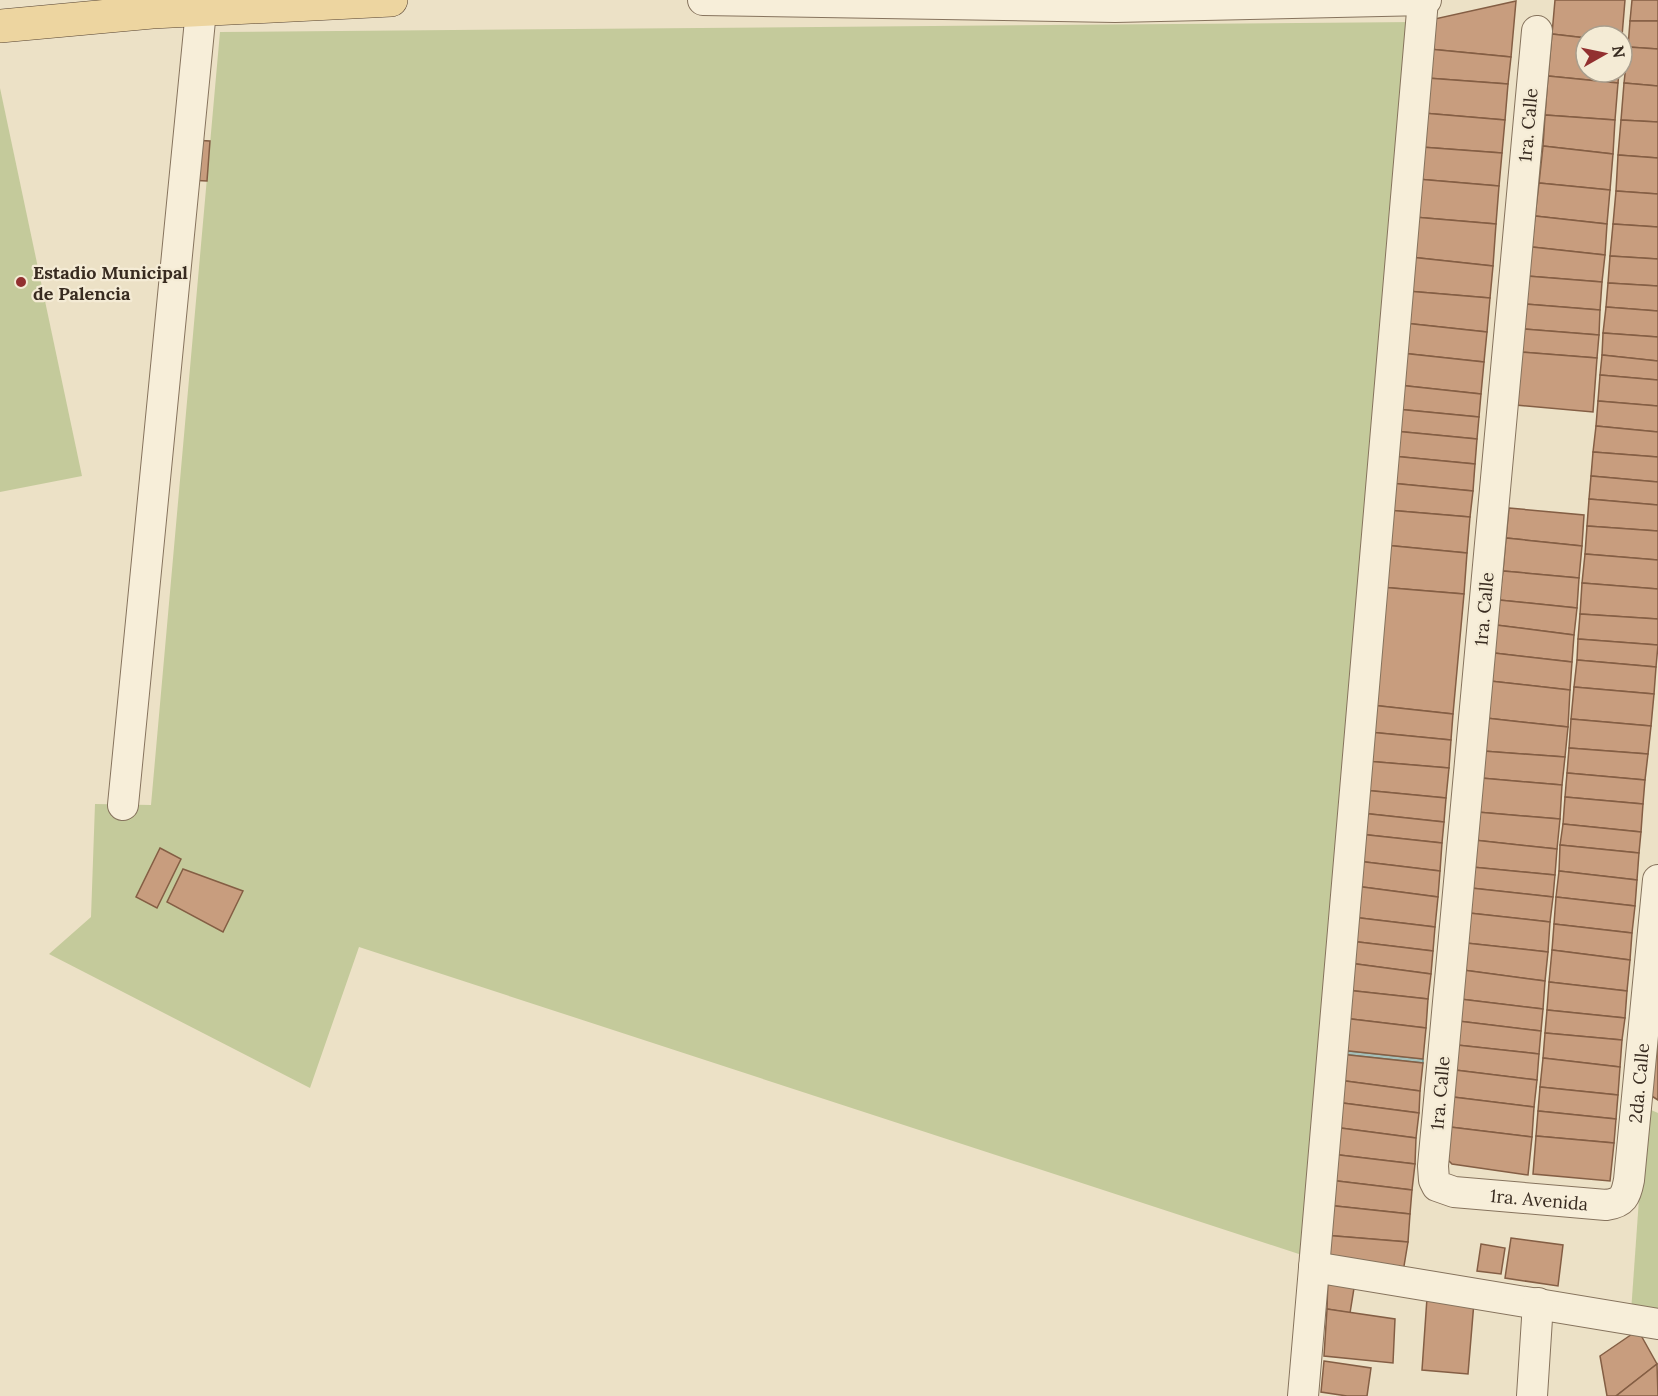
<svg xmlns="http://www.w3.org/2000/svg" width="1658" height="1396" viewBox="0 0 1658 1396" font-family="Lora,serif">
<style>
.green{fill:#c4ca9b}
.water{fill:#a7c0b9;stroke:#6e8e86;stroke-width:1.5}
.building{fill:#c89d7e;stroke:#845e44;stroke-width:1.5}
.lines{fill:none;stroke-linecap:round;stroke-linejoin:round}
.minor-casing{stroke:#86735d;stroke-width:32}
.primary-casing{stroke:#554231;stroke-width:34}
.minor{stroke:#f7eed9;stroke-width:30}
.primary{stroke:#edd5a0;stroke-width:33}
.poi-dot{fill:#923030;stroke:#f4ebd5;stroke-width:2}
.labels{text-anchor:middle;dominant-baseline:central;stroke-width:4.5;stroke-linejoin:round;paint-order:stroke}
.street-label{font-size:18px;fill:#382b20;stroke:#f4ebd5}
.poi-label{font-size:18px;font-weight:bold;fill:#382b20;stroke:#f4ebd5;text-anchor:start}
</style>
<rect width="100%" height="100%" fill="#ece1c6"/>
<!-- green -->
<g class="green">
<polygon points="1415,22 1308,1257 359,947 310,1088 49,954 91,917 95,804 151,805 220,32"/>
<polygon points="0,88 82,476 0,492"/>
<polygon points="1651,1110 1658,1113 1658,1313 1631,1312 1645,1114 1647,1111"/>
</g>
<!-- water -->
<polygon class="water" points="1340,1050 1423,1059 1423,1063 1340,1054"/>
<!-- building -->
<g class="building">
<polygon points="1555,0 1625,0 1622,36 1586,36 1586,38 1552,34"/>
<polygon points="1632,0 1658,0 1658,21 1630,21"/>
<polygon points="1516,1 1511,57 1429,49 1430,20"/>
<polygon points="1630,21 1658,21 1658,49 1628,47"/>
<polygon points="1552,34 1586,38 1586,72 1619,72 1618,83 1548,76"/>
<polygon points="1628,47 1658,49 1658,86 1624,83"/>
<polygon points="1429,49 1511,57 1508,84 1427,78"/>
<polygon points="1548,76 1618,83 1615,120 1545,115"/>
<polygon points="1427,78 1508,84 1505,120 1423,113"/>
<polygon points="1624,83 1658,86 1658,122 1621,120"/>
<polygon points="1423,113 1505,120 1502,153 1421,147"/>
<polygon points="1545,115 1615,120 1613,154 1543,146"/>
<polygon points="1621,120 1658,122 1658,158 1618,155"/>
<polygon points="191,140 210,141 207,181 188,180"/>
<polygon points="1543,146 1613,154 1610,190 1539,183"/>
<polygon points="1421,147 1502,153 1499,186 1417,179"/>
<polygon points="1618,155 1658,158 1658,194 1616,191"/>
<polygon points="1417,179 1499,186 1496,224 1414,217"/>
<polygon points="1539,183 1610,190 1607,224 1535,216"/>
<polygon points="1616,191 1658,194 1658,227 1613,224"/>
<polygon points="1535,216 1607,224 1605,255 1532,247"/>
<polygon points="1414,217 1496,224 1493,266 1410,257"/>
<polygon points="1613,224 1658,227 1658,259 1610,256"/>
<polygon points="1532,247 1605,255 1602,282 1527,276"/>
<polygon points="1610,256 1658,259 1658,286 1608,283"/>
<polygon points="1410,257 1493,266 1490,298 1407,291"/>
<polygon points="1527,276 1602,282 1600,310 1525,304"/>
<polygon points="1608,283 1658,286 1658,311 1606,307"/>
<polygon points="1407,291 1490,298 1487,332 1404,323"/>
<polygon points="1525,304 1600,310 1599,335 1523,329"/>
<polygon points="1606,307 1658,311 1658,337 1603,333"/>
<polygon points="1404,323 1487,332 1484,362 1401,353"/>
<polygon points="1523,329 1599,335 1597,358 1521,352"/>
<polygon points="1603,333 1658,337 1658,361 1602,355"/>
<polygon points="1521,352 1597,358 1593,412 1516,405"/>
<polygon points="1401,353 1484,362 1481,394 1398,385"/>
<polygon points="1602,355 1658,361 1658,380 1600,375"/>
<polygon points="1600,375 1658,380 1658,406 1598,401"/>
<polygon points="1398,385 1481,394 1479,417 1396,409"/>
<polygon points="1598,401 1658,406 1658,432 1596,426"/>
<polygon points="1396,409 1479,417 1477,439 1394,431"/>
<polygon points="1596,426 1658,432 1658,457 1593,452"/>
<polygon points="1394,431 1477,439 1475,464 1392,456"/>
<polygon points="1593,452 1658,457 1658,482 1591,476"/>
<polygon points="1392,456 1475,464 1473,491 1390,483"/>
<polygon points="1591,476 1658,482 1658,505 1589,499"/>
<polygon points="1390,483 1473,491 1470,517 1387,510"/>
<polygon points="1589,499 1658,505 1658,531 1587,526"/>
<polygon points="1509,508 1584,515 1582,546 1506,538"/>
<polygon points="1387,510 1470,517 1467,553 1384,545"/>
<polygon points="1587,526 1658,531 1658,560 1585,554"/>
<polygon points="1506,538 1582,546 1579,578 1503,571"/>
<polygon points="1384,545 1467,553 1464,594 1380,587"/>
<polygon points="1585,554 1658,560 1658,589 1582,583"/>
<polygon points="1503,571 1579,578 1577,608 1499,600"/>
<polygon points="1582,583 1658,589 1658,619 1580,614"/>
<polygon points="1380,587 1464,594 1453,714 1371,705"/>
<polygon points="1499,600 1577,608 1574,635 1496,625"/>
<polygon points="1580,614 1658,619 1658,645 1578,639"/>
<polygon points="1496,625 1574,635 1572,662 1494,653"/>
<polygon points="1578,639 1658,645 1656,667 1577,660"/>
<polygon points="1494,653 1572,662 1570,690 1490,681"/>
<polygon points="1577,660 1656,667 1654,694 1574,687"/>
<polygon points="1490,681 1570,690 1568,727 1486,718"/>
<polygon points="1574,687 1654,694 1651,726 1571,719"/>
<polygon points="1371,705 1453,714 1451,740 1369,732"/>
<polygon points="1486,718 1568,727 1565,757 1483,751"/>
<polygon points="1571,719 1651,726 1648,754 1569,748"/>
<polygon points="1369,732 1451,740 1449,768 1366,761"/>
<polygon points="1569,748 1648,754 1645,780 1567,773"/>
<polygon points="1483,751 1565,757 1562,785 1481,778"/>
<polygon points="1366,761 1449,768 1446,798 1363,790"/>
<polygon points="1567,773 1645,780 1643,804 1565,797"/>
<polygon points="1481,778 1562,785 1560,819 1477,812"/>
<polygon points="1363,790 1446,798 1444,822 1361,813"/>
<polygon points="1565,797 1643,804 1641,832 1563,824"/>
<polygon points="1477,812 1560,819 1557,849 1474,840"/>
<polygon points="1361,813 1444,822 1442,843 1359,834"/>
<polygon points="1563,824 1641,832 1639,853 1560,845"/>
<polygon points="1359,834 1442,843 1440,871 1357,861"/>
<polygon points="1474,840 1557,849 1555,875 1472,867"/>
<polygon points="1560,845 1639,853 1637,880 1559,871"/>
<polygon points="160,848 181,859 157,908 136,897"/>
<polygon points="1357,861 1440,871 1438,897 1355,886"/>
<polygon points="1472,867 1555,875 1553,897 1471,888"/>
<polygon points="183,869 243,891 223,932 167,902"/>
<polygon points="1559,871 1637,880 1635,906 1556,897"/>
<polygon points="1355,886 1438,897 1435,927 1352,917"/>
<polygon points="1471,888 1553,897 1550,922 1469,913"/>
<polygon points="1556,897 1635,906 1632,933 1554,924"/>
<polygon points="1469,913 1550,922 1548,952 1466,943"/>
<polygon points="1352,917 1435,927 1433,951 1350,941"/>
<polygon points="1554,924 1632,933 1630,960 1552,950"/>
<polygon points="1350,941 1433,951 1431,974 1349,963"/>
<polygon points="1466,943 1548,952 1545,981 1463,970"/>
<polygon points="1552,950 1630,960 1627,991 1549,982"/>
<polygon points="1349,963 1431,974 1428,999 1346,990"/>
<polygon points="1463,970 1545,981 1543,1009 1460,999"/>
<polygon points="1549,982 1627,991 1625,1018 1547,1010"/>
<polygon points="1346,990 1428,999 1426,1028 1343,1018"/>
<polygon points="1460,999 1543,1009 1541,1031 1458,1021"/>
<polygon points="1547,1010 1625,1018 1622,1040 1545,1033"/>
<polygon points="1343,1018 1426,1028 1423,1059 1340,1050"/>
<polygon points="1458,1021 1541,1031 1539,1054 1457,1045"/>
<polygon points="1545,1033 1622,1040 1620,1067 1543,1058"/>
<polygon points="1654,1037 1658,1039 1658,1100 1647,1093"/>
<polygon points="1457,1045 1539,1054 1537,1080 1455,1070"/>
<polygon points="1340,1054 1423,1063 1420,1091 1338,1080"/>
<polygon points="1543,1058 1620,1067 1618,1095 1540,1087"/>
<polygon points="1455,1070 1537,1080 1534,1107 1453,1097"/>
<polygon points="1338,1080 1420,1091 1419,1113 1335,1102"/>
<polygon points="1540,1087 1618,1095 1616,1119 1538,1111"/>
<polygon points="1453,1097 1534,1107 1532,1137 1450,1127"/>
<polygon points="1335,1102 1419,1113 1416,1138 1333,1127"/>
<polygon points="1538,1111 1616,1119 1614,1143 1536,1136"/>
<polygon points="1333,1127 1416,1138 1415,1164 1331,1154"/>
<polygon points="1450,1127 1532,1137 1528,1175 1452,1164 1448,1160"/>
<polygon points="1536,1136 1614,1143 1610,1181 1533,1174"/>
<polygon points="1331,1154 1415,1164 1412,1190 1329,1180"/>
<polygon points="1329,1180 1412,1190 1410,1214 1326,1205"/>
<polygon points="1326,1205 1410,1214 1408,1242 1323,1235"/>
<polygon points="1323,1235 1408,1242 1403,1272 1320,1258"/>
<polygon points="1511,1238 1563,1245 1558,1286 1505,1278"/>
<polygon points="1481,1244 1505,1248 1501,1274 1477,1271"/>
<polygon points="1328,1276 1355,1282 1350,1313 1327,1309"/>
<polygon points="1427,1298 1474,1302 1468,1374 1422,1370"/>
<polygon points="1327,1309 1395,1319 1393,1363 1324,1356"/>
<polygon points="1638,1330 1657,1364 1616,1396 1607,1396 1600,1356"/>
<polygon points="1324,1361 1371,1368 1367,1396 1347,1396 1321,1392"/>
<polygon points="1657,1364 1658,1396 1616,1396"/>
</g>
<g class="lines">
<!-- minor casing -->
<g class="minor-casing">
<g id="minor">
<polyline points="703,0 1115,7 1426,0"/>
<path id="s1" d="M 1537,31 L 1433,1166 L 1434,1180 L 1437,1186 L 1454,1192 L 1606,1205 C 1623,1203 1626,1196 1629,1180 L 1658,880"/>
<polyline points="123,805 201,10"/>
<polyline points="1314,1267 1658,1324"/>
<polyline points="1303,1396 1423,0"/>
<polyline points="1532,1396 1538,1303"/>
</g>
</g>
<!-- primary casing -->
<g class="primary-casing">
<polyline id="primary" points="0,26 152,12 391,0"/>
</g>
<!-- minor -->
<use href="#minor" class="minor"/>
<!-- primary -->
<use href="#primary" class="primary"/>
</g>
<!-- markers -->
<circle class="poi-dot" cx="21" cy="282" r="6"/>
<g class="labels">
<!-- street labels -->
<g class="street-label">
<text transform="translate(1528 125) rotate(-85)">1ra. Calle</text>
<text transform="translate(1484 609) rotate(-85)">1ra. Calle</text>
<text stroke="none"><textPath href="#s1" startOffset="1466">2da. Calle</textPath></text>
<text transform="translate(1440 1093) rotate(-85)">1ra. Calle</text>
<text stroke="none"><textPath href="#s1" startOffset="1264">1ra. Avenida</textPath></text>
</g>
<!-- poi labels -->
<g class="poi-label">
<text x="33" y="272">Estadio Municipal<tspan x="33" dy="21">de Palencia</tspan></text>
</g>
</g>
<!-- north arrow -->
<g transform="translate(1604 54) rotate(81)"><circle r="28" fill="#f4ebd5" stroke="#a99e8d" stroke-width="1.5"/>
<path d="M0-4.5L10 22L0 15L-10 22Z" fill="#923030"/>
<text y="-9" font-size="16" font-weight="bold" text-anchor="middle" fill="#382b20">N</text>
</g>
</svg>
